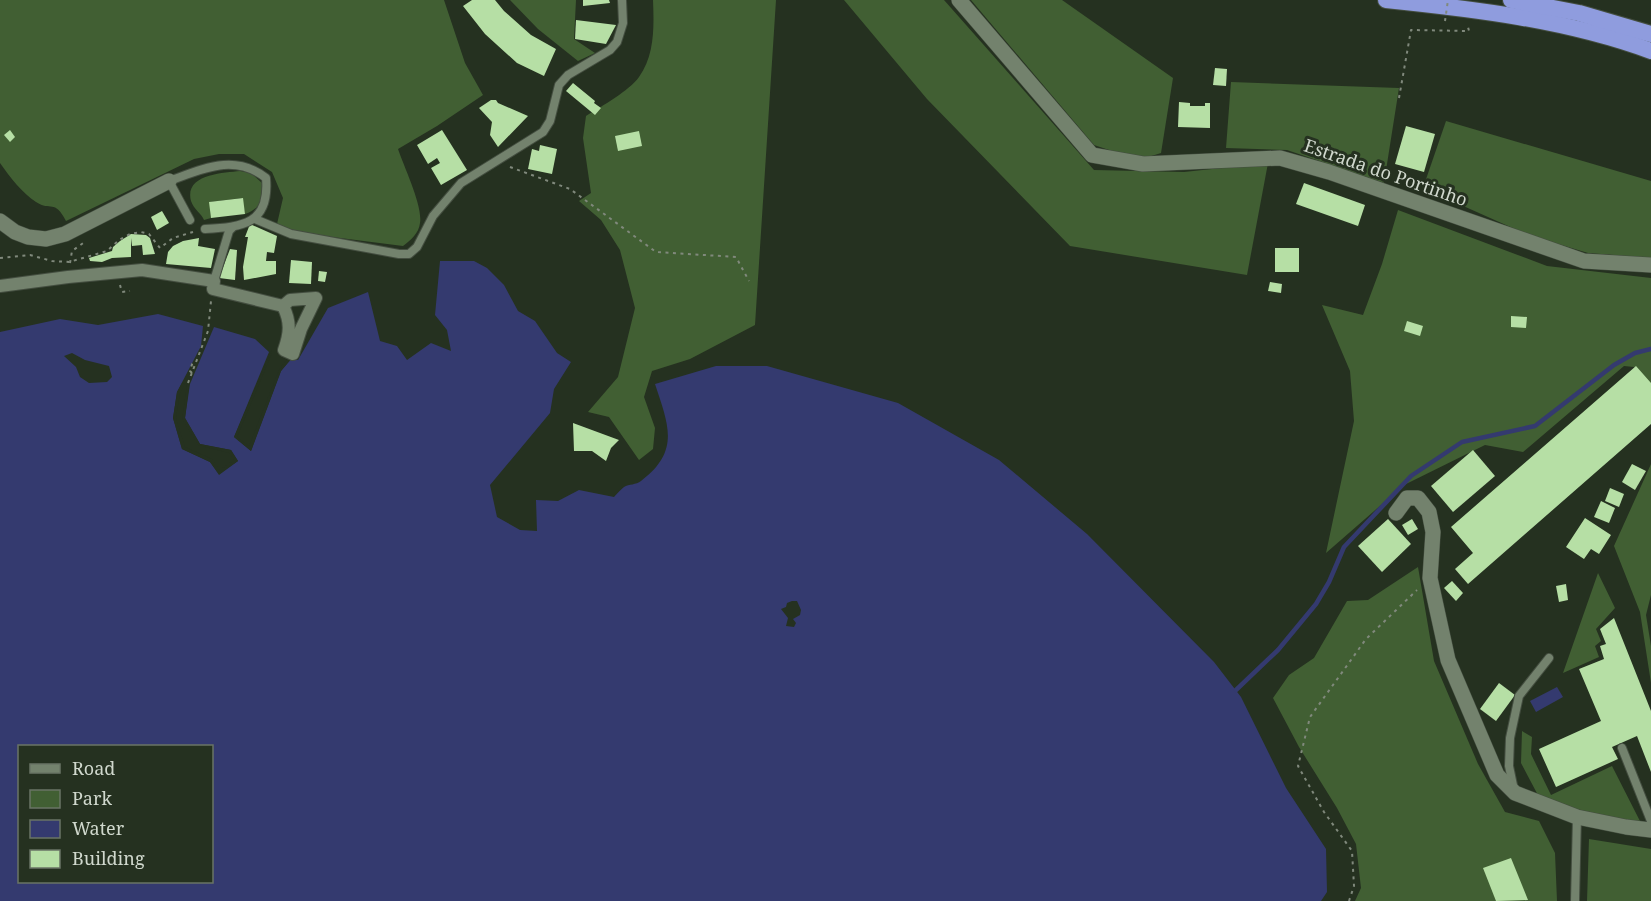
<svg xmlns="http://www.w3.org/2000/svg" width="1651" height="901" viewBox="0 0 1651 901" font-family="'Noto Serif',serif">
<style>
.green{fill:#415f33}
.water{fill:#343a6f;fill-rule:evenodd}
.pier{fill:#253120}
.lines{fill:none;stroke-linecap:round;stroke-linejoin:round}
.stream{stroke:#343a6f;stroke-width:4.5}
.building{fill:#b6dfa5}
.service-casing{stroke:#444e40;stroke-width:10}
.pedestrian-casing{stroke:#444e40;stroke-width:14}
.minor-casing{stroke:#444e40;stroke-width:16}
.tertiary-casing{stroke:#444e40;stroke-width:16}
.trunk-casing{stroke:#444e40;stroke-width:18}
.path{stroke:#80897c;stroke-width:2;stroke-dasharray:3 4.5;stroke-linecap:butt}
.service{stroke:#73826d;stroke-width:8}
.pedestrian{stroke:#73826d;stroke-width:12}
.minor{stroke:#73826d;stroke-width:15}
.tertiary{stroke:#73826d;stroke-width:15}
.trunk{stroke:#8f9cde;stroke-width:16}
.path-bridge{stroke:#80897c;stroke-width:2;stroke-dasharray:3 4.5;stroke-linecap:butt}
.labels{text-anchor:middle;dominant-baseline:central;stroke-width:6;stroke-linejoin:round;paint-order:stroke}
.street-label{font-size:18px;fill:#d0d8cd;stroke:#253120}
</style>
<rect width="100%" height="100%" fill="#253120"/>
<!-- green -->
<g class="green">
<path d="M 0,0 L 444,0 L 465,63 L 483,95 L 437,126 L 398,149 C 404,167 423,206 420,223 C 419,233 411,240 403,246 L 293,232 L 277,224 L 283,198 L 272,172 L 244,154 L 219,154 L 194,159 L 66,221 C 54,198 51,212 36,202 C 23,194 9,176 0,163 Z"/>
<polygon points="510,0 576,0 574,39 595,53 578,61 538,29"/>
<path d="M 653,0 L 776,0 L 755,325 L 690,359 L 652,371 L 644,397 L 655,428 L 653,449 L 639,460 L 609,417 L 588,412 L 618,377 L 635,308 L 620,250 L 601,220 L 579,201 L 591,193 L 583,138 L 586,116 C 602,106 629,91 639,77 C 655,55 654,26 653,0 Z"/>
<polygon points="844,0 944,0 1094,170 1184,172 1268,163 1247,275 1070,246 927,99"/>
<polygon points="971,0 1062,0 1173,78 1161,153 1145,158 1118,153 1094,145"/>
<polygon points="1231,82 1399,88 1384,183 1287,150 1226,148"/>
<polygon points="1446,121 1651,181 1651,258 1588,253 1528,235 1423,188"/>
<path d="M 240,171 L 251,173 L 262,183 C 264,199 260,209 245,214 L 242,198 L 210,202 L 211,218 L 204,220 C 201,213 194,210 191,201 C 184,174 223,173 240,171 Z"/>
<polygon points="1398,210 1547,266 1651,278 1651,387 1634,367 1624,366 1523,452 1485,445 1404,485 1326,553 1354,421 1350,371 1322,305 1363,315 1382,264"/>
<polygon points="1651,464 1651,595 1646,615 1651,646 1651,683 1640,612 1614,546"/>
<polygon points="1418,567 1434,661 1478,764 1505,812 1539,821 1555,853 1557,901 1355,901 1361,888 1356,844 1337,808 1299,747 1273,698 1289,675 1314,658 1347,601 1368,600"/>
<polygon points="1598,573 1615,608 1596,629 1601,641 1595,646 1599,657 1563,673"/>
<polygon points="1522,731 1532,737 1531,754 1551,795 1612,766 1643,827 1540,799 1521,763"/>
<polygon points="1589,839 1651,849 1651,901 1587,901"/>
</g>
<!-- water -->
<g class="water">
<path d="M 440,261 L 474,261 L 487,268 L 504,285 L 518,311 L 535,321 L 557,353 L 571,362 L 554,389 L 550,413 L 490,485 L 497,517 L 520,530 L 537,531 L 536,500 L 558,501 L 579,490 L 614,497 C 617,494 620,490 624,487 C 629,484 636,485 641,481 C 681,451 668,424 655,384 L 716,366 L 767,366 L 898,403 L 999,460 L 1087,534 L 1214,662 L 1241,697 L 1286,788 L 1326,849 L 1327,892 L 1321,901 L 0,901 L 0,332 L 60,319 L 98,325 L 158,314 L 203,326 L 201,346 L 177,392 L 173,418 L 182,449 L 210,462 L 219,474 L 238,461 L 231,450 L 200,444 L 185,418 L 190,384 L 214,327 L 255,339 L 269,352 L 234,437 L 251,451 L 281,371 L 292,358 L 298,360 L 328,308 L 368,292 L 380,341 L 397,346 L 407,360 L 431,343 L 451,351 L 447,330 L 435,315 ZM 72,353 L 85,360 L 109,366 L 112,377 L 107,382 L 89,383 L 80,377 L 76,367 L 64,356 ZM 792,601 L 797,601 L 801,610 L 800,615 L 793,619 L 796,623 L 794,627 L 786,626 L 788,618 L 781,609 L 786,607 L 787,603 ZM 20,746 L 212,746 L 212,882 L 20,882 Z"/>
<polygon points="1557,687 1563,697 1536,712 1530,701"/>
</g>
<!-- pier -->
<g class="pier">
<polygon points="272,349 272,353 237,437 249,446 279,370 289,356 292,358 281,371 251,451 234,437"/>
<polygon points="182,383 185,384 180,393 176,418 185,447 212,459 220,470 234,460 229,453 198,445 182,419 187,385 189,386 185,418 200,444 231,450 238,461 219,475 210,462 182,449 173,418 177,392"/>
</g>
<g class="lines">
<!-- stream -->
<polyline class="stream" points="1236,690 1278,650 1316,604 1329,582 1344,547 1411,476 1462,442 1535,426 1614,365 1635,353 1651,349"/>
</g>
<!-- building -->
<g class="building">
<polygon points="472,0 495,0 504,11 531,35 556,49 544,76 517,63 485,34 463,6"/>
<polygon points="583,0 609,0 610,3 583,6"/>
<polygon points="576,20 616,25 606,44 575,39"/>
<polygon points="1215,68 1227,69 1226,86 1213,85"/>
<polygon points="573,83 595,101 594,103 601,108 595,115 566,91"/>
<polygon points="491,100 496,100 498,103 528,116 498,147 490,135 492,122 479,108"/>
<polygon points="1179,102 1190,103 1190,106 1205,106 1205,103 1210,103 1210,128 1178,127"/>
<polygon points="1406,126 1435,134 1424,172 1395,164"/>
<polygon points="10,130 15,137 10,142 4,135"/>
<polygon points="442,130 467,170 441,185 431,168 440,163 437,158 428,164 417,145"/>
<polygon points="639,131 642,146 618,151 615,136"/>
<polygon points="540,145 557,149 552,174 528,169 532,149 539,151"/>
<polygon points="1304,183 1365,205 1358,226 1296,204"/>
<polygon points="243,198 245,214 211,218 209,202"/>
<polygon points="162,211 169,223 157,230 151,217"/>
<polygon points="250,224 277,236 274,253 267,252 266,261 276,261 276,274 244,280 243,267 248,237 245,237"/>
<polygon points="131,234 146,235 150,238 155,254 143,255 142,245 132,246 131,238 131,257 112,258 102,262 90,261 89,258 112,251 113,247 120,241"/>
<polygon points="199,238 198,246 215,249 211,268 166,264 168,252 173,246 183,241"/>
<rect x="1275" y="248" width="24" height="24"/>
<polygon points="230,249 237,250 235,280 219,278"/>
<polygon points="291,260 312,262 311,284 289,283"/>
<polygon points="319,271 327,272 325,282 318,281"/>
<polygon points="1270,282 1282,284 1281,293 1268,291"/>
<polygon points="1511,316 1527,317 1526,328 1511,327"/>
<polygon points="1407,321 1423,326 1420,336 1404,331"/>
<polygon points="1636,366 1651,383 1651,424 1468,584 1455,569 1473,553 1451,527"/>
<polygon points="573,423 619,440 611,448 606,461 592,451 574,451"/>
<polygon points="1473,450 1495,476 1453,512 1431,486"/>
<polygon points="1632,464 1646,471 1635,490 1622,482"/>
<polygon points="1610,488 1624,494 1619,507 1605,501"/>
<polygon points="1601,501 1615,508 1609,523 1594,517"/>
<polygon points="1585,518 1611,535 1599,554 1591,549 1584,559 1566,547"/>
<polygon points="1388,519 1411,544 1382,572 1358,546"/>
<polygon points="1412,519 1418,529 1408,535 1402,525"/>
<polygon points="1452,581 1463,593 1456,601 1444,588"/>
<polygon points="1566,584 1568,600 1559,602 1556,586"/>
<polygon points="1614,618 1651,711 1651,772 1637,736 1612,747 1618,759 1556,787 1539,749 1601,721 1579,669 1604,659 1600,646 1606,644 1600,629"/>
<polygon points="1499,683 1515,695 1496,721 1480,709"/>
<polygon points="1511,858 1528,900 1496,901 1483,868"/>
</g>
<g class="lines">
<!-- service casing -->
<g class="service-casing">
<g id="service">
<polyline points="255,219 291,234 399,254 409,254 417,247 433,216 461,183 543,132 550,121 559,85 568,75 610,50 617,42 623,23 622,0"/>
<path d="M 190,220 L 169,181 C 203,169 234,153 266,178 C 270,224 243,227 205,229"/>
<polyline points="214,281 229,231 233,227"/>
<polyline points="1622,748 1651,821"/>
<polyline points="1514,790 1509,766 1510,738 1519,696 1549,658"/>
<polyline points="1575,901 1577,817"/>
</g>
</g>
<!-- pedestrian casing -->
<g class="pedestrian-casing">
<path id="pedestrian" d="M 0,286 L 68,277 L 142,270 L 214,281 L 213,289 L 283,306 C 291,322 290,333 284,350 L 293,354 L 301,329 L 316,298 L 290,300 L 283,306"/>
</g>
<!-- minor casing -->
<g class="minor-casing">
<g id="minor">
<polyline points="0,221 15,232 28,237 46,239 65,234 169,181"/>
<polyline points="1396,513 1407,498 1418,498 1429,512 1433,532 1430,578 1448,660 1497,775 1515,793 1577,817 1626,827 1651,830"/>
</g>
</g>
<!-- tertiary casing -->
<g class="tertiary-casing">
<polyline id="tertiary" points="959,0 1092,155 1143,164 1280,158 1329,172 1584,261 1651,265"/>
</g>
<!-- trunk casing -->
<g class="trunk-casing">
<g id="trunk">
<path d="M 1386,0 C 1474,9 1567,20 1651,51"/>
<polyline points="1511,0 1579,13 1651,34"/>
</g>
</g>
<!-- path -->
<g class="path">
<polyline points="1399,98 1411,30 1469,31 1468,27 1465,26"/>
<polyline points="510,167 570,189 656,252 736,257 749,281"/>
<polyline points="0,258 30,255 52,261 69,262 107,251 119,240 130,234 141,232 149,234 160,248 173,238 193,232"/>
<polyline points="70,263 72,251 86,241"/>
<polyline points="120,285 122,292 130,291"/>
<polyline points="192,373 190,371 193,361"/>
<polyline points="188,383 208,331 211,301"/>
<polyline points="1349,901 1354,886 1352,851 1324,812 1298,766 1310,717 1366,639 1417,590"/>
</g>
<!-- service -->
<use href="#service" class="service"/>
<!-- pedestrian -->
<use href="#pedestrian" class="pedestrian"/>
<!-- minor -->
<use href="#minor" class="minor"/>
<!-- tertiary -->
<use href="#tertiary" class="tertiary"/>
<!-- trunk -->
<use href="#trunk" class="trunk"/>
<!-- path-bridge -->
<polyline class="path-bridge" points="1445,21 1448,0"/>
</g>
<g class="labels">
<!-- street labels -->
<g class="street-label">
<text transform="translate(1386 172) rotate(19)">Estrada do Portinho</text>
</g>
</g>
<!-- legend -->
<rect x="18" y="745" width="195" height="138" fill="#253120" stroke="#697465" stroke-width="1.5"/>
<rect x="30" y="764" width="30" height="9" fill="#73826d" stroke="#697465" stroke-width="1.5"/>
<text x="72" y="775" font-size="18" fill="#d0d8cd">Road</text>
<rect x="30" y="790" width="30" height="18" fill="#415f33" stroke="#697465" stroke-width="1.5"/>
<text x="72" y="805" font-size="18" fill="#d0d8cd">Park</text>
<rect x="30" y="820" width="30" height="18" fill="#343a6f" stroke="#697465" stroke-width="1.5"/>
<text x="72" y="835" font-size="18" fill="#d0d8cd">Water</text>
<rect x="30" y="850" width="30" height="18" fill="#b6dfa5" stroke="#697465" stroke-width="1.5"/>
<text x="72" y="865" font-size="18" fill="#d0d8cd">Building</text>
</svg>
